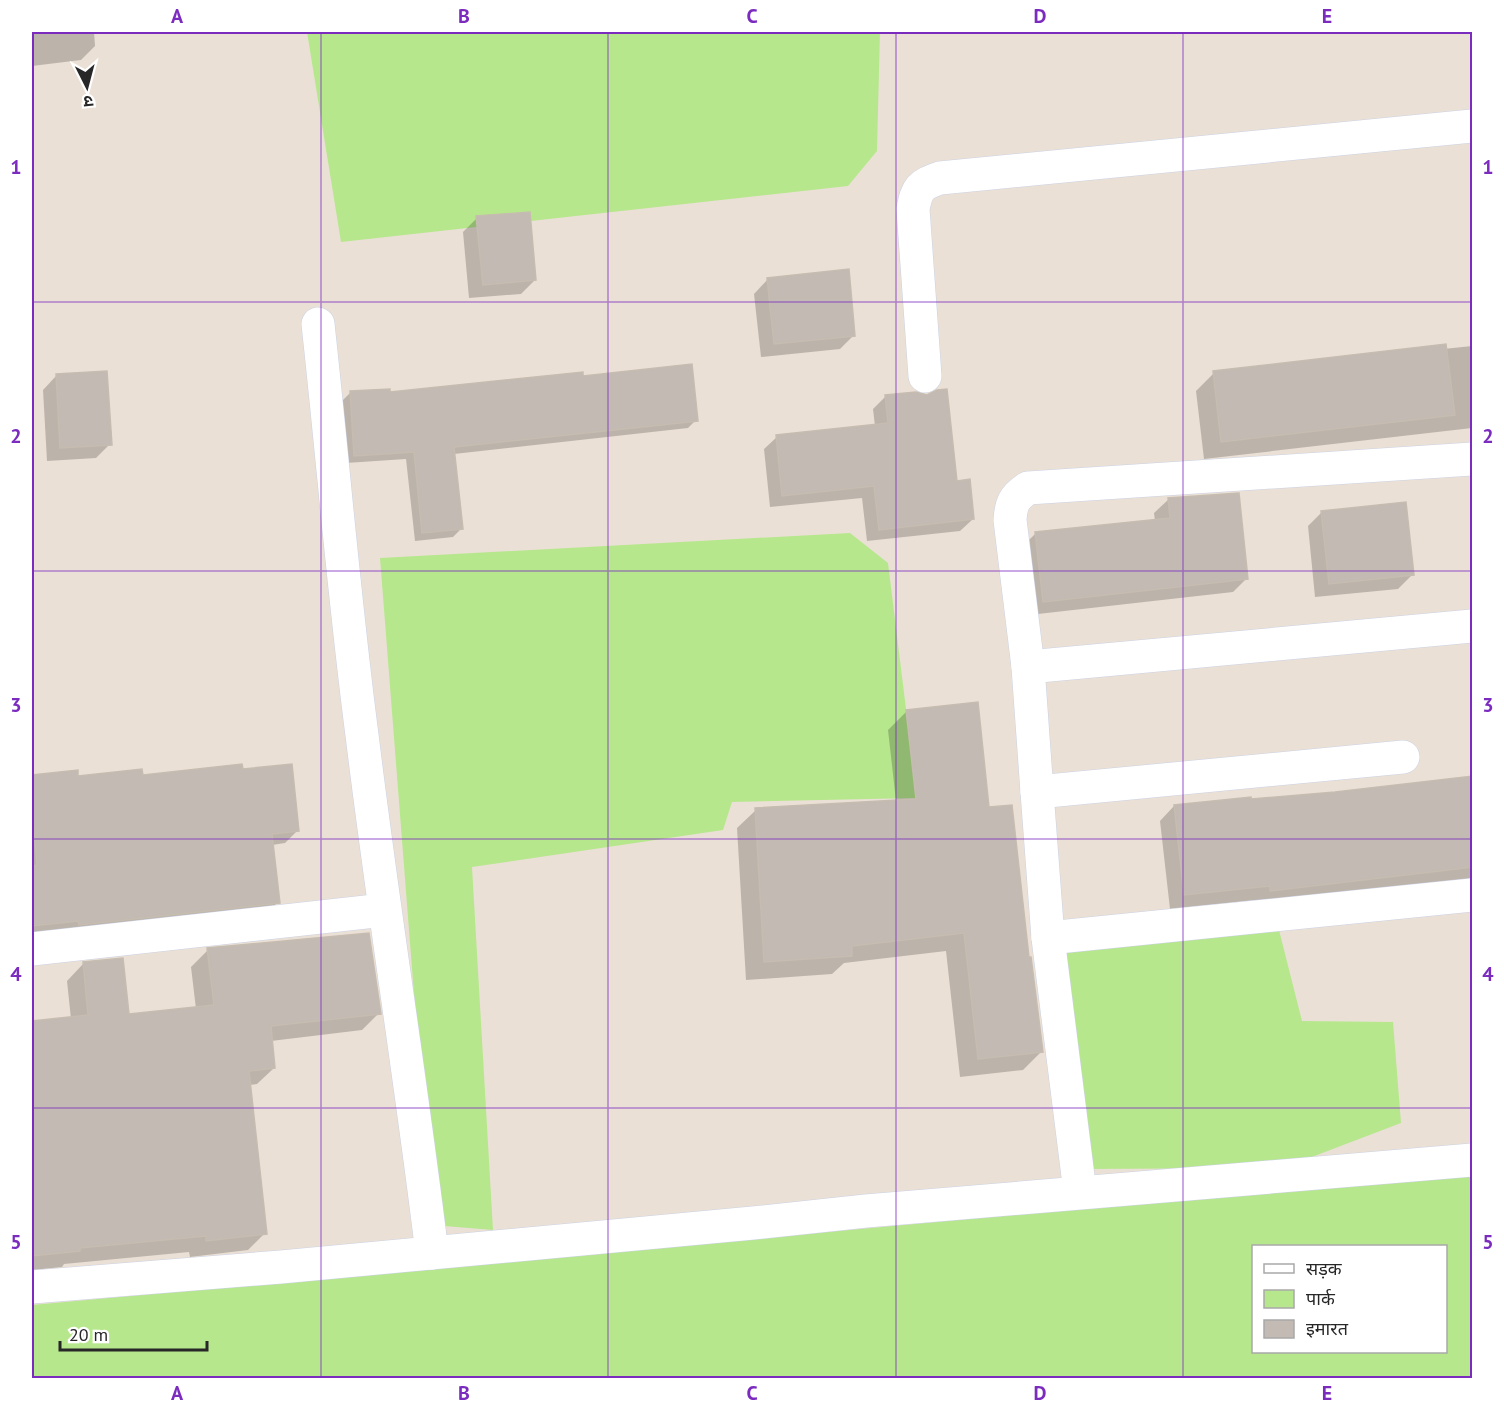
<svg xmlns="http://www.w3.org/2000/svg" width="1504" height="1410" viewBox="0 0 1504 1410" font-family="'PT Sans','Noto Sans Devanagari',sans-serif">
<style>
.green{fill:#b6e78d;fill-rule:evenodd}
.shadow{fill:#0003}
.building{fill:#c2bab3;stroke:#c6bcb0;stroke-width:1.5}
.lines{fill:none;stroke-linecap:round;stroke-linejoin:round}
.minor-casing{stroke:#cbd2e2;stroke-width:34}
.minor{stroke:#fff;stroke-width:33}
.grid{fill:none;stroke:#7b2cbf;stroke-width:1.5;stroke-opacity:0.55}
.neatline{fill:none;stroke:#7b2cbf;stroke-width:2}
.grid-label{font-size:20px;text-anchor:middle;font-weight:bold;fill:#7b2cbf}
</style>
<rect width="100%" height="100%" fill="#ebe0d6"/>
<!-- green -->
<g class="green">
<polygon points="307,32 880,32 877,151 848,186 341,242"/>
<polygon points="850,533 888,563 917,798 732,802 723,830 472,867 493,1230 432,1225 380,558"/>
<polygon points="1279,930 1302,1021 1393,1022 1401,1123 1283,1168 1084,1169 1058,935"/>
<path d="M 1472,1173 L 1472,1378 L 32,1378 L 32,1305 ZM 1254,1246 L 1446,1246 L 1446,1352 L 1254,1352 Z"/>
</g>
<!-- shadow -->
<g class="shadow">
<polygon points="32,32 94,32 95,46 81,60 32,66"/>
<polygon points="477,218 535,280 521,294 469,298 463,232"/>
<polygon points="768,279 854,335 840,349 761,357 754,294"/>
<polygon points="1472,346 1472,428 1204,459 1196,391 1214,373"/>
<polygon points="57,375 110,444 96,458 47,461 43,390"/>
<polygon points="582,377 696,420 688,428 454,454 461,529 453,537 415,541 406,459 346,463 342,401 350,393 389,393"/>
<polygon points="885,397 956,482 973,519 960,531 867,541 862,498 770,507 764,449 777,437 875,426 873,409"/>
<polygon points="1169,499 1247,578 1233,592 1029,615 1022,547 1036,533 1155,521 1154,513"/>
<polygon points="1322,512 1412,575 1398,589 1315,597 1308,526"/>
<polygon points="907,711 988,809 1028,959 1042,1051 1023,1070 960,1077 946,951 844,963 832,974 746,980 737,828 756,810 896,801 888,730"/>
<polygon points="241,771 298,830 285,843 272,845 278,902 265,915 32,937 32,777 76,772 77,778 142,776"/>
<polygon points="1472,778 1472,879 1257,904 1256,900 1170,909 1160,821 1174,806 1250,801"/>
<polygon points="208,950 379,1013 362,1030 271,1041 274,1068 257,1084 249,1085 265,1233 248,1250 190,1257 189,1252 64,1264 62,1267 32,1270 32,1023 71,1019 67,981 83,964 128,1016 196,1009 191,967"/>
</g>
<!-- building -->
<g class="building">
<polygon points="530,212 536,280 483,285 476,216"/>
<polygon points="849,269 855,336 774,344 767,278"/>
<polygon points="1446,344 1455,415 1221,442 1213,371"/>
<polygon points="692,364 698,421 454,447 463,529 422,533 414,452 354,456 350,391 390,389 390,392 583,372 583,376"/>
<polygon points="107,371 112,445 60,448 56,374"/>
<polygon points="947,389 957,481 970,479 974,519 879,530 874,486 782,496 776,435 888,423 885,395 916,392 927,395 937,390"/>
<polygon points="1239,493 1248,579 1043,602 1035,532 1170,518 1168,498"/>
<polygon points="1406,502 1414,575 1329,584 1321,511"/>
<polygon points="978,702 989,807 1012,805 1029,957 1031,957 1043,1052 978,1059 964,933 852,946 852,956 764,962 755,808 916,799 906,710"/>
<polygon points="242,764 243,769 292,764 299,831 272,834 280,903 79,925 78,921 32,926 32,866 37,865 32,810 32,775 78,770 78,776 142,769 143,775"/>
<polygon points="1473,776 1473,867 1270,891 1270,886 1184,895 1174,805 1251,797 1251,799 1335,792"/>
<polygon points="369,933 381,1014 271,1026 275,1068 249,1071 267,1234 206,1241 206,1236 80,1248 80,1251 32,1256 32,1021 88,1015 83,962 123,958 129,1014 214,1005 207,948"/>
</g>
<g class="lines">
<!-- minor casing -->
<g class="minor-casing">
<g id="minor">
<path d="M 318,324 C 333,461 344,598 362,735 C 383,908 411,1080 432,1253"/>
<path d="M 925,376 L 913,209 C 917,188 920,185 940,178 L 1472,126"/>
<polyline points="1028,667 1472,626"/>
<path d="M 1037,792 L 1028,667 L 1010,520 C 1011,504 1014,497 1028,488 L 1472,459"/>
<polyline points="1048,938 1472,895"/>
<polyline points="32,949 384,910"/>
<polyline points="1080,1192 1048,938 1037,792 1403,757"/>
<polyline points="32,1287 281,1267 753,1223 866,1211 1472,1160"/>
</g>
</g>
<!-- minor -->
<use href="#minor" class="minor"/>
</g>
<!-- grid -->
<path class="grid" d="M 321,32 L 321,1378M 608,32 L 608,1378M 896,32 L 896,1378M 1183,32 L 1183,1378M 32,302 L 1472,302M 32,571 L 1472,571M 32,839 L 1472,839M 32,1108 L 1472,1108"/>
<!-- border -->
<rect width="1504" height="1410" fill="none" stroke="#ffffff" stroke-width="66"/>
<!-- legend -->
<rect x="1252" y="1245" width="195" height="108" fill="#ffffff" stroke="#a9a9a9" stroke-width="1.5"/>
<rect x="1264" y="1264" width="30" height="9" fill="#ffffff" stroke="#a9a9a9" stroke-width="1.5"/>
<text x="1306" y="1275" font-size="18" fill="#272727">सड़क</text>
<rect x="1264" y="1290" width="30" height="18" fill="#b6e78d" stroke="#a9a9a9" stroke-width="1.5"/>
<text x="1306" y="1305" font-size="18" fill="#272727">पार्क</text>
<rect x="1264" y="1320" width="30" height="18" fill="#c2bab3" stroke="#a9a9a9" stroke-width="1.5"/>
<text x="1306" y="1335" font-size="18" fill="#272727">इमारत</text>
<!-- north arrow -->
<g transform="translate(87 87) rotate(174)" stroke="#ffffff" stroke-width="4.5" paint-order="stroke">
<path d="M0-4.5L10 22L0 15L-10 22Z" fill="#272727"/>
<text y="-9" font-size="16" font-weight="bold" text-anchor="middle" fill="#272727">उ</text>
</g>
<!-- scale -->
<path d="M60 1341v9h147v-9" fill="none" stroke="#272727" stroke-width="3"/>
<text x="69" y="1341" font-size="18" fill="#272727" stroke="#ffffff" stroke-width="4.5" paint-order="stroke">20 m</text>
<rect x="33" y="33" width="1438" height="1344" class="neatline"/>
<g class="grid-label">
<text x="177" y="23">A</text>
<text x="464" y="23">B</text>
<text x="752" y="23">C</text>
<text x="1040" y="23">D</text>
<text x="1327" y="23">E</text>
<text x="16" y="174">1</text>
<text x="1488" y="174">1</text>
<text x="16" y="443">2</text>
<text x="1488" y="443">2</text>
<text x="16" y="712">3</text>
<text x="1488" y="712">3</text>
<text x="16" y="981">4</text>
<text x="1488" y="981">4</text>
<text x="16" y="1249">5</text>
<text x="1488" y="1249">5</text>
<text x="177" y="1400">A</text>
<text x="464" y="1400">B</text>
<text x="752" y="1400">C</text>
<text x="1040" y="1400">D</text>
<text x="1327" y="1400">E</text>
</g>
</svg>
